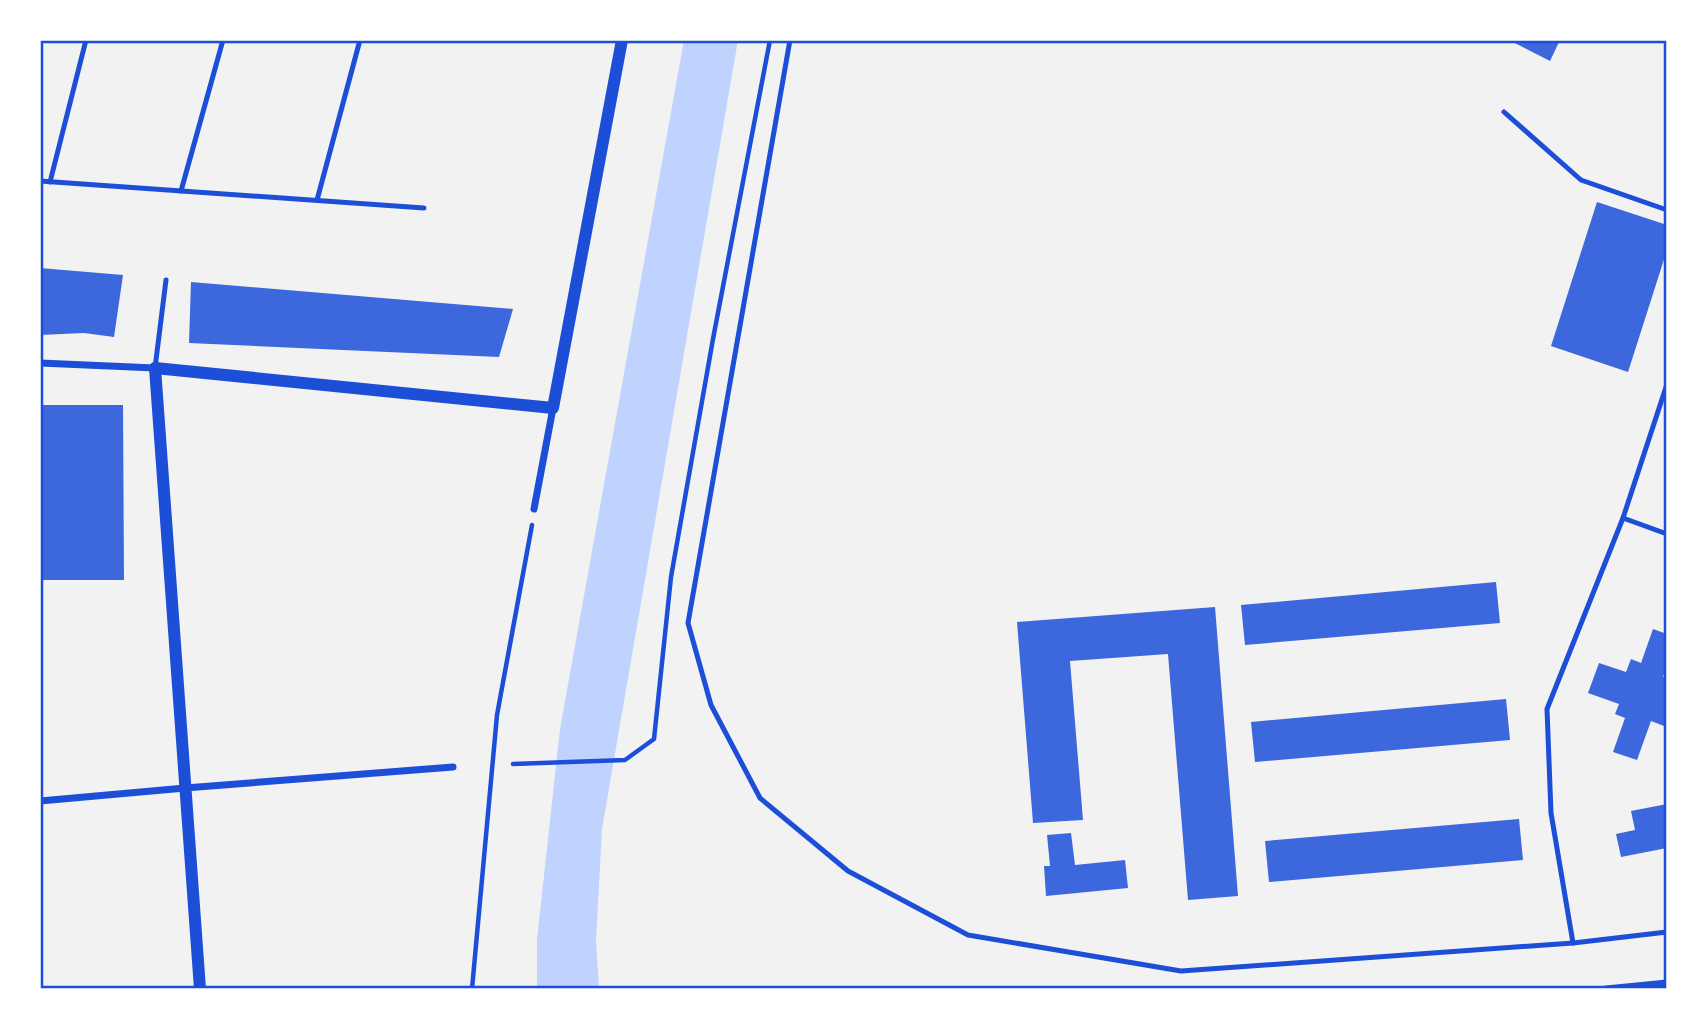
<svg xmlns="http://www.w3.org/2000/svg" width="1707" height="1029" viewBox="0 0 1707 1029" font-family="'Archivo Narrow',sans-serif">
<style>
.water{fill:#bfd3fe}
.building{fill:#3d67dc}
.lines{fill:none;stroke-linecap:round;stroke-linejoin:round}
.path{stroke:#1d4ed8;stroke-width:4.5}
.service{stroke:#1d4ed8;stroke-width:5}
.minor{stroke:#1d4ed8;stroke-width:7}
.tertiary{stroke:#1d4ed8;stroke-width:12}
.neatline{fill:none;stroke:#1d4ed8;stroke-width:2.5}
</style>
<rect width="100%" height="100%" fill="#f2f2f2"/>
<!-- water -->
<polygon class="water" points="684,40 738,40 602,829 596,940 599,989 537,989 537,940 560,729"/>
<!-- building -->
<g class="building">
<polygon points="1509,40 1560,40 1550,61"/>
<polygon points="1597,202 1667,225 1667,250 1628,372 1551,346"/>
<polygon points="40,268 123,275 114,337 84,333 40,335"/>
<polygon points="191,282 513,309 499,357 189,343"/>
<polygon points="40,405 123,405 124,580 40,580"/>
<polygon points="1496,582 1500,623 1245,645 1241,605"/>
<polygon points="1215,607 1238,896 1188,900 1168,654 1070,661 1083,820 1033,823 1017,622"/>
<polygon points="1653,629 1667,634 1667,667 1663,677 1667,678 1667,718 1664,726 1651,721 1637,760 1613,752 1625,718 1615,714 1619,704 1588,693 1599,663 1626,672 1631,659 1641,663"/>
<polygon points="1506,699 1510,740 1255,762 1251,722"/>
<polygon points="1667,804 1667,839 1665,840 1667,848 1621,857 1616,834 1635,830 1631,811"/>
<polygon points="1519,819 1523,860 1269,882 1265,841"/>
<polygon points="1071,833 1075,865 1125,860 1128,888 1046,896 1044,866 1050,866 1047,835"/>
</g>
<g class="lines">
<!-- path -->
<g class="path">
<polyline points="513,764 625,760 654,739 671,577 713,339 770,40"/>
<polyline points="472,989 497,715 532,525"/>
</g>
<!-- service -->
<g class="service">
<polyline points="790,40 688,623 711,705 760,798 848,871 968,935 1181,971 1573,943 1667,932"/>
<polyline points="1504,112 1581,180 1667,210"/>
<polyline points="40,181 424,208"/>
<polyline points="50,182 86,40"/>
<polyline points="181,191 223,40"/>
<polyline points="317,200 360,40"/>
<polyline points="155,368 166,280"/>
<polyline points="1623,518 1667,534"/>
<polyline points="1573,943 1551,813 1547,709 1623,518 1667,384"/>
</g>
<!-- minor -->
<g class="minor">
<polyline points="40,363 155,368"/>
<polyline points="534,509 553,408"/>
<polyline points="40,801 185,788 453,767"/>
<polyline points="1606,989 1667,983"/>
</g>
<!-- tertiary -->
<polyline class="tertiary" points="200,989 155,368 553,408 622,40"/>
</g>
<!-- border -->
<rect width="1707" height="1029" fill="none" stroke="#ffffff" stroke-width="84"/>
<rect x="42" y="42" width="1623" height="945" class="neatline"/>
</svg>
